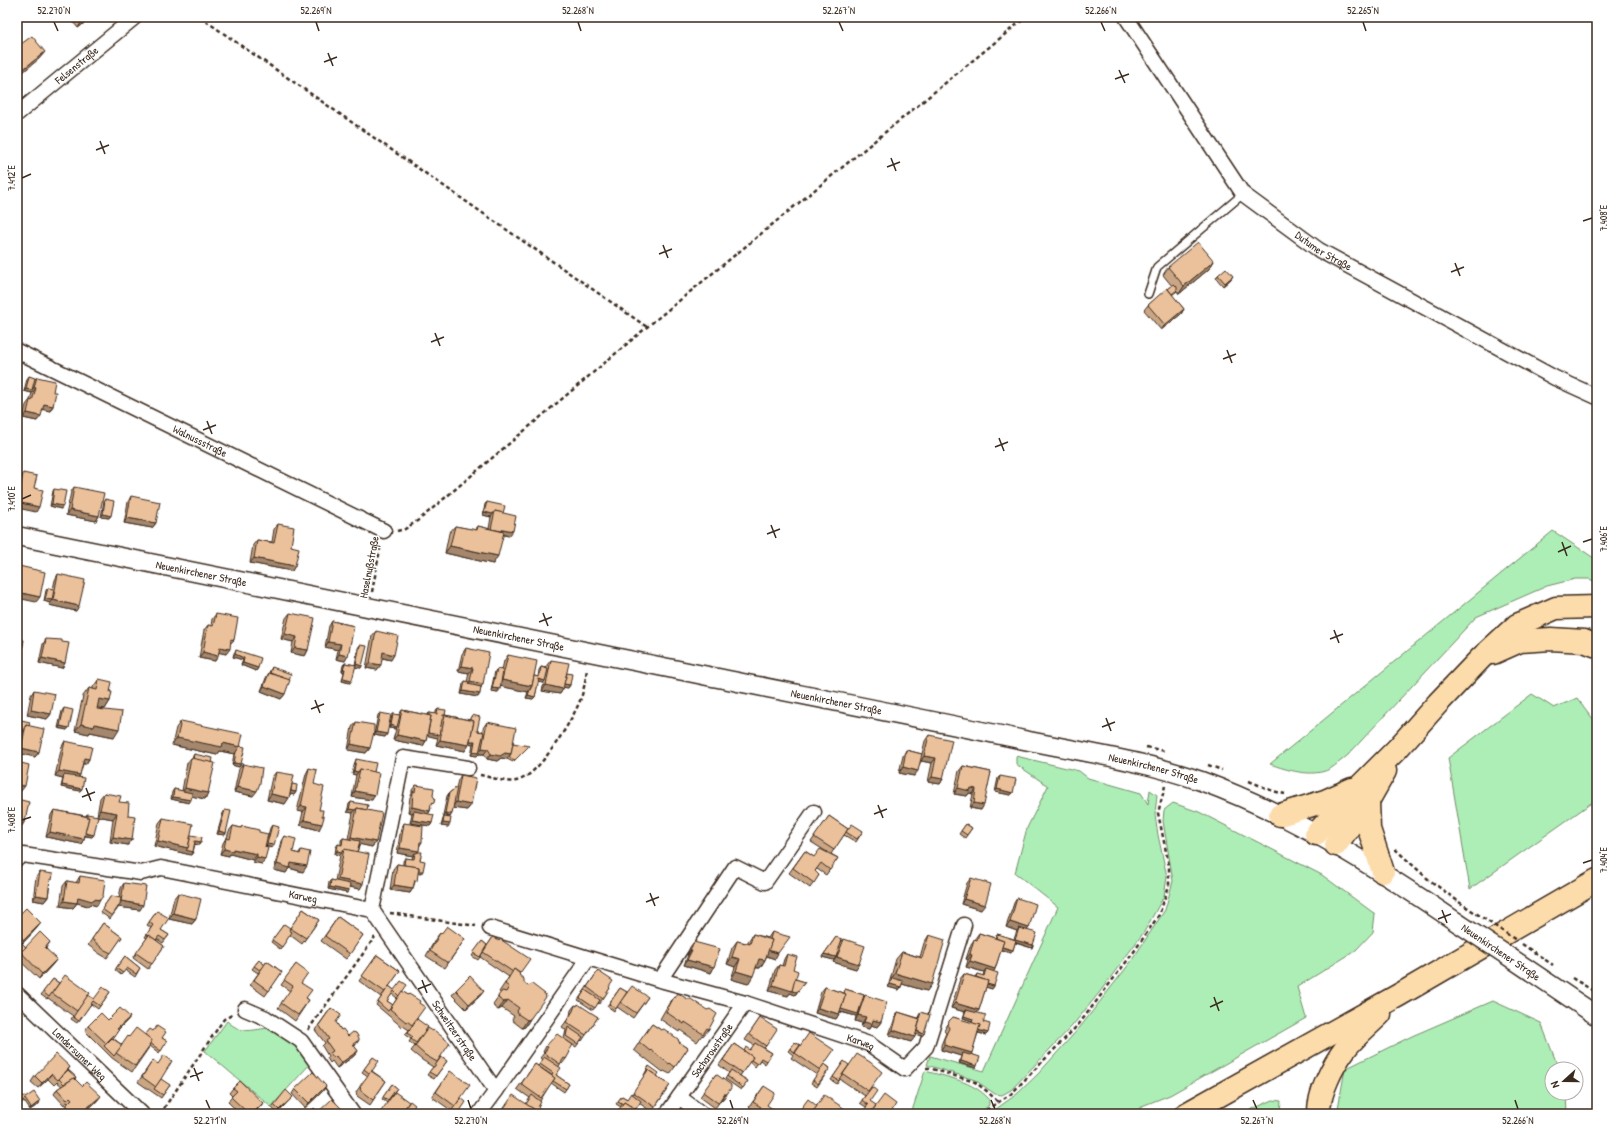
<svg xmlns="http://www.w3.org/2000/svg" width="1614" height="1131" viewBox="0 0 1614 1131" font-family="'Patrick Hand',sans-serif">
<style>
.green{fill:#adeeb6;stroke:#748c6a}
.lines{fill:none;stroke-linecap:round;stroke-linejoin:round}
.service-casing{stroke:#3b2a1e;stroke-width:10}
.minor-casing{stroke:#3b2a1e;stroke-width:17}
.tertiary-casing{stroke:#3b2a1e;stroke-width:21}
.trunk-casing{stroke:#3b2a1e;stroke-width:25}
.path{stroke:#3b2a1e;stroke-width:2.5;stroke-dasharray:4 3;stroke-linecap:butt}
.service{stroke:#fff;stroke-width:7}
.minor{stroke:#fff;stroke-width:14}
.tertiary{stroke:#fff;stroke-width:18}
.trunk{stroke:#fddcac;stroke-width:22}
.tertiary-bridge-casing{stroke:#3b2a1e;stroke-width:21;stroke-linecap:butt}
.path-bridge{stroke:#3b2a1e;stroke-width:2.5;stroke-dasharray:4 3;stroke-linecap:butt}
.tertiary-bridge{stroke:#fff;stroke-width:18}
.wall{fill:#caa685;stroke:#3b2a1e;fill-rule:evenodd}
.shaded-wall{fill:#a4876c;stroke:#3b2a1e}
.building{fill:#ebc19b;stroke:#3b2a1e}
.ticks{fill:none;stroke:#3b2a1e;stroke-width:1.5}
.labels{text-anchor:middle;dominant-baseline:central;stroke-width:3;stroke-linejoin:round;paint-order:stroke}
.street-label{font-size:11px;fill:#3b2a1e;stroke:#fff}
.neatline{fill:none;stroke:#3b2a1e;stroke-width:1.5}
.ticks-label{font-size:10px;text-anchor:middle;fill:#3b2a1e}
</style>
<rect width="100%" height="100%" fill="#fff"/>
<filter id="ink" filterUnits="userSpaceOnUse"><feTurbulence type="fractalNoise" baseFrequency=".025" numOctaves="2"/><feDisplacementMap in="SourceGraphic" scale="8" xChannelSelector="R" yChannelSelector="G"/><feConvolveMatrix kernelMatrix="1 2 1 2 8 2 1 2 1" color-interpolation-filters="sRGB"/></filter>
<g filter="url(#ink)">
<!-- green -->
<g class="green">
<path d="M 1553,531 L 1597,560 L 1597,582 L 1589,579 L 1575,579 L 1547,586 L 1476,617 L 1348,755 C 1342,760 1336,765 1330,769 C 1312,778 1287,770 1270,764 Z"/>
<polygon points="1532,694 1554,708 1577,698 1597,724 1597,799 1470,889 1448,758"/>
<polygon points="1016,756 1079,771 1088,778 1141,793 1148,804 1150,790 1157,795 1155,814 1158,835 1167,877 1164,896 1144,932 1099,993 1072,1026 1011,1090 1002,1095 995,1094 975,1080 927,1065 930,1056 984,1071 1058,907 1015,873 1027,828 1048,786 1016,764"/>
<polygon points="1173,803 1199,812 1322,875 1375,914 1373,932 1355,951 1297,987 1306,1018 1170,1095 1142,1106 1133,1114 989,1114 1017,1094 1038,1074 1081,1026 1130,963 1165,910 1173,881 1163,821 1164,810"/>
<polygon points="1493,1001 1541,1023 1559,1069 1552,1069 1552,1093 1566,1093 1567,1114 1337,1114 1345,1069 1412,1036"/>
<path d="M 227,1021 C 244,1036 251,1029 271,1028 L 298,1047 L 310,1064 L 271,1107 L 205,1051 Z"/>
<path d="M 925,1071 C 947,1077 973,1081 989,1099 L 989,1105 L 979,1114 L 911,1114 Z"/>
<polygon points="1273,1100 1281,1101 1280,1114 1241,1114"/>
</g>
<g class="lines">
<!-- service casing -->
<g class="service-casing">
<polyline id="service" points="1148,294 1157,267 1243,194"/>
</g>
<!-- minor casing -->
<g class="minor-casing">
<g id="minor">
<path id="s1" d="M 1126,17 L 1243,194 L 1319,250 L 1555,378 L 1597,397"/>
<path id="s2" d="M 17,114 L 135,17"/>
<path id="s3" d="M 17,351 L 384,531"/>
<path id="s4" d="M 17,859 L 23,855 L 141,873 L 161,868 L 372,910"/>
<path id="s5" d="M 372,910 L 496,1091 L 479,1114"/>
<polyline points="372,910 403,758 468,768"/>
<path id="s6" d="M 490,928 L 660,980 L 745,1003 L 869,1044 L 905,1069 L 926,1047 L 964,925"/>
<polyline points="660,980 735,867 765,882 814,812"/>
<path id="s7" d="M 17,994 L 142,1114"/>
<polyline points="245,1009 266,1018 301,1041 353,1114"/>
<polyline points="496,1091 588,959"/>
<polyline points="679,1097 702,1114"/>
<path id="s8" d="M 667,1114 L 745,1003"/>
</g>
</g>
<!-- tertiary casing -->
<g class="tertiary-casing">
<g id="tertiary">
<path id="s9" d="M 17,536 C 244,582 471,628 698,674 C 807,696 916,717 1024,740 C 1083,752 1144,761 1201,781 C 1294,815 1377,868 1458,923"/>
<polyline points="1514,960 1597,1016"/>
</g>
</g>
<!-- trunk casing -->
<g class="trunk-casing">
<g id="trunk">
<polyline points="1493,653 1520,641 1551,639 1584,641 1597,646"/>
<polyline points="1368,801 1369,829 1383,872"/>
<polyline points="1280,815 1325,801 1352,789"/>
<polyline points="1316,834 1361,785 1397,749 1438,703 1481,658 1517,625 1556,608 1597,607"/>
<polyline points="1336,845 1368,801 1385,771"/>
<polyline points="1186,1114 1399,995 1597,880"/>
<path d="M 1319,1114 C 1318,1094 1333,1065 1345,1049 C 1355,1036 1369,1025 1380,1014"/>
</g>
</g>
<!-- path -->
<g class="path">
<polyline points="200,17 647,327"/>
<polyline points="397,531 405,529 420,519 647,327 1026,17"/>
<polyline points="372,592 381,544"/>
<polyline points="1146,747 1165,751"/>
<polyline points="1208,765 1222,770"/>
<path d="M 480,775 C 491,777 505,783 516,781 C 538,778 574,718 581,698 C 584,689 586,678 587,668"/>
<polyline points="1249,781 1273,791 1285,794"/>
<polyline points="1395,849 1428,879 1459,902"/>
<polyline points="390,913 476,926"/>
<polyline points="1572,978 1597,993"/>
<polyline points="308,1030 375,937"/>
<polyline points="926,1068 929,1068 975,1082 988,1092 999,1103"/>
<polyline points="160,1114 224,1019 234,1014"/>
<polyline points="980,1114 1011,1094 1079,1024 1133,953 1159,915 1169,886 1169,866 1158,813 1165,786"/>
</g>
<!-- service -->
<use href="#service" class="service"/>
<!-- minor -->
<use href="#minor" class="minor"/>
<!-- tertiary -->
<use href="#tertiary" class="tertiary"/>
<!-- trunk -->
<use href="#trunk" class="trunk"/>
<!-- tertiary-bridge casing -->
<g class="tertiary-bridge-casing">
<polyline id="tertiary-bridge" points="1458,923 1514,960"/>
</g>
<!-- path-bridge -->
<g class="path-bridge">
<polyline points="1459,902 1516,940"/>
<polyline points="1522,944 1553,965"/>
</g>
<!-- tertiary-bridge -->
<use href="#tertiary-bridge" class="tertiary-bridge"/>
</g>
<!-- wall -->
<g class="wall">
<polygon points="69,17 92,17 78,28"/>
<polygon points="1214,261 1209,269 1179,294 1177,291 1172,295 1184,309 1181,314 1161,330 1144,310 1148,305 1172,286 1163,275 1168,267"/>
<polygon points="1218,275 1231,279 1223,286 1216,278"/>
<polygon points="29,376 35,379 37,377 53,392 53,406 50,411 42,409 37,421 23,418 26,405 30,400 32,393 24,391 27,379"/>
<polygon points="23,473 34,488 36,512 19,484 20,479"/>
<polygon points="74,487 99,516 96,521 66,515 71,492"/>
<polygon points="54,489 61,509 50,506 53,491"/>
<polygon points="131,496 156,523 152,528 124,523 128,502"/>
<polygon points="105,499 109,518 101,517 104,501"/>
<polygon points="487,502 503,513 509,536 503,535 493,564 445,553 449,533 455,526 475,530 478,526 489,529 491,517 483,515 485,504"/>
<polygon points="278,524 291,546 292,571 250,563 253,545 257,540 272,542 274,529"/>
<polygon points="58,574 76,611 49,605 50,603 44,601 46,590 48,588 53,589 55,580"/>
<polygon points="290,613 308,650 305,656 291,653 293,642 281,639 286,618"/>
<polygon points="216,614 234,640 230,644 226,654 219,652 215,661 199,658 204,630 208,625 211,626 212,619"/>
<polygon points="332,621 354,626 345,661 336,659 338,650 325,647 329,626"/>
<polygon points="376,631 391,660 382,658 377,670 366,668 372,636"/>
<polygon points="46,639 65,663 62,668 39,663 43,644"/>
<polygon points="360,645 361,668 355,667 350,683 342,681 344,672 342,671 343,665 345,663 355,665 358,648"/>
<polygon points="466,648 481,687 478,697 461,694 463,684 465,681 467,682 469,673 458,671 462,654"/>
<polygon points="236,650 258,668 256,671 241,665 243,660 233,657 234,653"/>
<polygon points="508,655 534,676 538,677 539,670 541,667 546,668 547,665 551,660 567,673 570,685 568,688 564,687 560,694 542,691 544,683 538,682 535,697 533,699 526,698 528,692 500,686 500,689 498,692 491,691 495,671 497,669 502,670 504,661"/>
<polygon points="272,667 285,694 281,699 261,691 266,678"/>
<polygon points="99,679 110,692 110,701 105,709 97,707 97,709 114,737 90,732 89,734 75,731 83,696 89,688 93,689 93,687"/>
<polygon points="34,690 51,714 47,719 27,715 31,695"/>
<polygon points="64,708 69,728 67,730 58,728 62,711"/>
<polygon points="438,709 445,715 470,720 470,718 472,715 477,731 482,732 483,728 487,722 513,743 527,748 513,762 507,759 501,758 497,761 487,759 484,754 479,754 477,756 471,755 473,744 469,743 465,751 436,745 438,738 427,735 426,741 423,746 393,740 396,729 389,728 392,716 393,714 399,715 402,710 427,715 429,713 436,714 436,711"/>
<polygon points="380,713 387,734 385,737 374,735 378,715"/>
<polygon points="17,719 29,726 39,752 35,757 18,753 22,733"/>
<polygon points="181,721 240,746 241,764 239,767 232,765 234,754 220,751 217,755 172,745 176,728"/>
<polygon points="356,722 370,748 366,753 348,750 352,727"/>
<polygon points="929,735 943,779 940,784 928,782 932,763 921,761 914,776 899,773 903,756 906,750 922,754 925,741"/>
<polygon points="65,741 89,759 86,764 83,764 79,777 80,791 61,787 63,778 55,776 62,746"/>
<polygon points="194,754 212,763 208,793 205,799 192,796 189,803 171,799 172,792 174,789 182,791 187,763 191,758 192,758"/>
<polygon points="356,759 374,772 372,800 352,797 356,775 352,774 355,762"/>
<polygon points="243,764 253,796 234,792 239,769"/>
<polygon points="963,766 991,772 981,810 970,808 973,794 969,793 967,796 954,794 959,771"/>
<polygon points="309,768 314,784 319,810 319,830 300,825 303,812 297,811 306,774"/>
<polygon points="276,772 292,784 296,792 294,795 290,794 285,804 267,800 272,777"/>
<polygon points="461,775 471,805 467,810 453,808 450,817 443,815 447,796 449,793 456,788 458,780"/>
<polygon points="1000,776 1013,793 1011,795 995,792 998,778"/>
<polygon points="416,785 431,808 430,811 428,814 432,823 430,826 410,823 412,813 408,812 410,797 412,794 412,790"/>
<polygon points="104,793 119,802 128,815 128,845 110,842 113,819 97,816 100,798"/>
<polygon points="351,802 367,810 376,842 372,847 360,844 357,852 360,889 349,887 347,893 328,889 329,882 331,880 335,881 340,855 335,854 336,847 338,844 341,845 341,840 343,838 348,839 353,813 347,812 349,804"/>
<polygon points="54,810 86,816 87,814 92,837 85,836 84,839 81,844 46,837 51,815"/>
<polygon points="225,810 226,833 225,835 217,834 223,813"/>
<polygon points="829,816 848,829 863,831 856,842 844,835 831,854 838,858 826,875 817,869 815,871 819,875 810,888 789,873 805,851 814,857 827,852 811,842"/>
<polygon points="444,817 448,827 441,826 443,819"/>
<polygon points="163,818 191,835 199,845 195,844 193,852 191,855 154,846 159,823"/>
<polygon points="404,823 422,842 419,847 418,852 420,860 421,874 418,873 413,888 410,893 390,890 393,869 397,864 403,865 403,861 405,858 412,859 413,856 397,853 401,828"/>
<polygon points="966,824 972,828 965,838 959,834"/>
<polygon points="272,825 272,848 265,846 270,828"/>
<polygon points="233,826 241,828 242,826 259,832 265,847 262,864 253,862 253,860 230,854 229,856 220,854 223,843 226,838 227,838 229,831"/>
<polygon points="284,836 293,852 298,854 301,850 303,872 289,868 286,873 274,870 281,841"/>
<polygon points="40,872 50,883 48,897 44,902 33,900 36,877"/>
<polygon points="80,876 97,906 90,904 88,906 77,903 73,908 60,906 63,886 67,881 76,883 77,881"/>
<polygon points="971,878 981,910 961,904 967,883"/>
<polygon points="124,883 140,910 119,907 110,919 100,912 111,896 119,897 121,888"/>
<polygon points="178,893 196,919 192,924 169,919 174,898"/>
<polygon points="1017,898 1029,928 1027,930 1033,945 1032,948 1015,943 1013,950 1011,953 1001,950 995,969 993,972 994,986 992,989 986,987 979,1010 977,1013 983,1022 986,1035 978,1033 971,1054 976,1068 959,1063 961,1056 941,1050 941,1045 946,1033 944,1031 946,1027 953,1017 971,1023 972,1021 963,1018 965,1012 951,1008 960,979 964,974 975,977 977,974 983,976 984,972 966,967 968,960 966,959 971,944 979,933 995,938 997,934 1014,939 1017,931 1006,927 1014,903"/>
<polygon points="303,909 319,920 302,944 290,935 280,949 271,942 284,924 289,930"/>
<polygon points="157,911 161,930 169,935 163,943 157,939 156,940 164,946 148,969 133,958 147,938 145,937 151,928 147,925"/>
<polygon points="17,917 37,928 22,944 26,947 50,942 46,948 53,964 39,979 17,958"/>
<polygon points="338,917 363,935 346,959 321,941"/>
<polygon points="103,923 122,937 107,958 100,954 88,945"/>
<polygon points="772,932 775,959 767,956 760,968 756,968 748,984 731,979 735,967 727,964 732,948 737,941 747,943 753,934 768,938"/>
<polygon points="440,933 441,934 465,939 445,968 426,956 436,938"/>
<polygon points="929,935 927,991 902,984 901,987 899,990 888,987 896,959 902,952 920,957 924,943"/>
<polygon points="493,937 524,983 528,986 545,994 525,1027 522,1028 513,1021 512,1019 514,1016 502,1008 498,1010 494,1007 493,1004 501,993 499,992 509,977 480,957"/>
<polygon points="836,937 841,942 844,939 856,969 833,962 835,959 834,960 822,957"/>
<polygon points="482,941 487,945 478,960 472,956"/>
<polygon points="694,942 714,967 711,973 684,965 688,955 687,955 690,947"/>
<polygon points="787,954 793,969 795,979 805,982 795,995 790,993 788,996 769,991 775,970 779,965 782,966 784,959"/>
<polygon points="377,955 400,971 381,997 359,981"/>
<polygon points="125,956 140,968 135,977 125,970 121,975 115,970"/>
<polygon points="259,960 265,965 258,973 252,969"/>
<polygon points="267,961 282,972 265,996 250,985"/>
<polygon points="296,964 306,998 309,1000 295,1021 278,1008 290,991 281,985"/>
<polygon points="598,971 609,987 610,988 599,1004 598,1003 593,1010 578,1000"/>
<polygon points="53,979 59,983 88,995 94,999 110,992 98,1009 91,1004 77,1023 71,1019 73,1016 48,998 47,999 41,995"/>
<path d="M 389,986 L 394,990 L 402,991 L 419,1003 L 417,1019 L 441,1057 L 447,1061 L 434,1079 L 427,1075 L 433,1067 L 422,1060 L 411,1051 L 415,1046 L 409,1042 L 411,1039 L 405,1035 L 409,1030 L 403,1026 L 402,1027 L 376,1005 ZM 392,994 L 397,998 L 393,1005 L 387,1001 Z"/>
<polygon points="825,987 843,993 845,989 864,995 881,1022 877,1027 871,1025 869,1029 861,1027 862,1023 855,1021 856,1016 840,1012 839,1014 836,1019 815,1013 821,992"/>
<polygon points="620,988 627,992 648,997 633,1018 617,1007 614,1011 607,1006"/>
<polygon points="456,990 480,996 466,1009 452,995"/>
<polygon points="674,997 709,1029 703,1036 702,1035 697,1042 680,1030 679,1032 660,1019 668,1005"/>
<polygon points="575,1005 598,1017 582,1041 581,1040 576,1047 564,1039 566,1030 562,1027 570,1016 571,1010"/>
<polygon points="331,1008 336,1023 341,1030 348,1036 355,1046 354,1046 358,1051 354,1056 337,1068 332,1061 330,1063 327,1058 328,1056 322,1046 325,1043 315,1030"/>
<polygon points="898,1012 918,1018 919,1015 921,1012 924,1034 922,1036 916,1034 911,1042 889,1035 895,1018"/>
<polygon points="130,1017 126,1022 118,1030 115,1036 113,1038 122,1045 129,1037 145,1035 162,1038 167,1041 159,1053 150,1046 132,1072 112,1058 85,1031 88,1026 108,1020"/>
<polygon points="760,1018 766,1046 764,1048 772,1053 765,1064 760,1060 755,1067 749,1062 740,1076 748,1081 741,1090 725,1079 729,1073 719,1065 734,1044 744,1051 750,1050 754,1045 745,1040"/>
<polygon points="652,1024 688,1048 670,1074 664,1071 663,1072 645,1058 645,1059 634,1050"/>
<polygon points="795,1042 830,1068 817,1087 811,1083 819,1072 817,1075 791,1058 798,1048 793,1055 788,1051"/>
<polygon points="546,1046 569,1051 566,1059 562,1064 561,1063 559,1066 556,1075 569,1084 564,1092 551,1083 540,1101 538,1107 541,1114 500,1114 526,1104 530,1098 517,1089 535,1064 551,1075 538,1066 543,1060 540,1058 544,1053 543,1052"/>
<polygon points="373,1057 372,1071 386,1081 370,1105 357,1096 356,1092 368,1076 362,1072"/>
<polygon points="153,1060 158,1084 170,1085 161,1098 138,1082"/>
<polygon points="844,1061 871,1088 870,1101 866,1107 860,1103 865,1096 840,1079 837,1084 831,1080"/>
<polygon points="649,1066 657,1076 670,1085 652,1112 639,1103 621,1107 616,1104 622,1096 627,1099 632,1094 645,1075 644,1075"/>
<polygon points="70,1067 68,1070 76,1077 75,1079 97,1101 83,1114 65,1114 63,1111 63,1109 68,1103 66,1102 64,1105 54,1094 57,1089 62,1086 57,1082 54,1085 48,1079 38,1088 31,1082 35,1076"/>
<polygon points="450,1071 456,1105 452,1111 432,1097"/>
<polygon points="716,1074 723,1099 721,1100 715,1108 700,1097"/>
<polygon points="392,1084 397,1088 387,1103 382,1099"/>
<polygon points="764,1086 767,1105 757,1113 749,1107"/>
<polygon points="233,1088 263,1103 259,1108 253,1114 240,1114 228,1102 232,1096 229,1093"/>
<polygon points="295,1089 323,1091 305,1108 292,1094"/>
<polygon points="19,1096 25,1098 39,1104 30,1110 24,1101 20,1104 17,1099"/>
<polygon points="293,1097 277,1113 272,1108 274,1105"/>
</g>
<!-- shaded-wall -->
<g class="shaded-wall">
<polygon points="88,17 92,17 78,28 81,23"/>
<polygon points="45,52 39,59 17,77 17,74"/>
<polygon points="1214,261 1209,269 1179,294 1184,286"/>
<polygon points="1233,276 1231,279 1223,286 1225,283"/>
<polygon points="1184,309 1181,314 1161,330 1165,325"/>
<polygon points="34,387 36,388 32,393 24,391 26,389 32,390"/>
<polygon points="44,404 53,406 50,411 40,409"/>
<polygon points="27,413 41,416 37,421 23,418"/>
<polygon points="17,502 39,507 36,512 17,508"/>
<polygon points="52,504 63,506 61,509 50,506"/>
<polygon points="70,510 99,516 96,521 66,515"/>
<polygon points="484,512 493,514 491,517 483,515"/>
<polygon points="103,514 111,516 109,518 101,517"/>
<polygon points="127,518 156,523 152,528 124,523"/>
<polygon points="503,529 513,531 509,536 502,534"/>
<polygon points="450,546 498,556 493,564 445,553"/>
<polygon points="254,558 295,566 292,571 250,563"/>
<polygon points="17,592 40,597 36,602 17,598"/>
<polygon points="45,599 52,600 50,603 44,601"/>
<polygon points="53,600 79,606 76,611 49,605"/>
<polygon points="285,634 297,637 293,642 281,639"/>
<polygon points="328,642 341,644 338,650 325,647"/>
<polygon points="220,647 230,649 226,654 216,652"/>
<polygon points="295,648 308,650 305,656 291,653"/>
<polygon points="203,652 218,656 215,661 199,658"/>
<polygon points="383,652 394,655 391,660 379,657"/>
<polygon points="235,654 244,658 243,660 233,657"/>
<polygon points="339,654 348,656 345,661 336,659"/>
<polygon points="42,658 65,663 62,668 39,663"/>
<polygon points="243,663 258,668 256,671 241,665"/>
<polygon points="370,663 381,665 377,670 366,668"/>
<polygon points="356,664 362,666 361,668 354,667"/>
<polygon points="462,666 473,668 469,673 458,671"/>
<polygon points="343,669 345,669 344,672 342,671"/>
<polygon points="17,673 21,674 19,677 17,676"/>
<polygon points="343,678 352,680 350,683 342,681"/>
<polygon points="539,679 545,681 543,683 537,682"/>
<polygon points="502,680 532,686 528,692 499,686"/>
<polygon points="470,681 483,684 480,689 467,686"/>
<polygon points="563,684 570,685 568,688 561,687"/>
<polygon points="546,685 563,689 560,694 542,691"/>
<polygon points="264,686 285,694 281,699 261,691"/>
<polygon points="492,688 500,689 498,692 491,691"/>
<polygon points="463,691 480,694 478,697 461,694"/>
<polygon points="528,695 535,697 533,699 526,698"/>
<polygon points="99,699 110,701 105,709 93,707"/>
<polygon points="31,710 51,714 47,719 27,715"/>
<polygon points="81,724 95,724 119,729 114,737 90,732 89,734 75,731"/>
<polygon points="391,725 397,727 395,729 389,728"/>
<polygon points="60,726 69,728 67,730 58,728"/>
<polygon points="17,729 24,731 22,733 17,732"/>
<polygon points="376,732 387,734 385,737 374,735"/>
<polygon points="426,732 439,735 437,738 425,735"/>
<polygon points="397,735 426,741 423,746 393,740"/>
<polygon points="177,738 223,743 240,747 235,754 220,751 217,755 172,745"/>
<polygon points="440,740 469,745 465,751 436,745"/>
<polygon points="469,741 475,741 473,744 467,743"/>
<polygon points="351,744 370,748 366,753 348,750"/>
<polygon points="21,748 39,752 35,757 18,753"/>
<polygon points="482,748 488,749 484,754 479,754 477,756 471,755 473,752 478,753"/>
<polygon points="505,753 511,754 507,759 501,758 497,761 487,759 491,754"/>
<polygon points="924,756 936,758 932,763 921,761"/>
<polygon points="84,758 89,759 86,764 80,763"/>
<polygon points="234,763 241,764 239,767 232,765"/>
<polygon points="903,767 918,771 914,776 899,773"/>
<polygon points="59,771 80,775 77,780 64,775 63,778 55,776"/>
<polygon points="354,771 358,772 356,775 352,774"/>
<polygon points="932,777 943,779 940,784 928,782"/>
<polygon points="17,785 25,786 21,791 17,791"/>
<polygon points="62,785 82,789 80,791 61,787"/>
<polygon points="237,787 257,791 253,796 234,792"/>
<polygon points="185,788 208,793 205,799 181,794"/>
<polygon points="958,788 971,788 976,789 973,794 969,793 967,796 954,794"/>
<polygon points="997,789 1013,793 1011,795 995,792"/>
<polygon points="289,791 296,792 294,795 287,793"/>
<polygon points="355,791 375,795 372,800 352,797"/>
<polygon points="271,794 289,798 285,804 267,800"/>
<polygon points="173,797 191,800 189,803 171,799"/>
<polygon points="456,802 471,805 467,810 452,808"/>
<polygon points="974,803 984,805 981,810 970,808"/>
<polygon points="301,806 307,807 303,812 297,811"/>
<polygon points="412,807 430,811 427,816 414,811 412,813 408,812"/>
<polygon points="349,809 355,810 353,813 347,812"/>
<polygon points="100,810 117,813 113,819 97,816"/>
<polygon points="445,813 452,814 450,817 443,815"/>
<polygon points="17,819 25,821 22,826 17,825"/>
<polygon points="304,820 322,824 319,830 300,825"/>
<polygon points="412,820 432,823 430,826 410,823"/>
<polygon points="443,823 450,824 448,827 441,826"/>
<polygon points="219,831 226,833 225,835 217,834"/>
<polygon points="50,832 84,839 81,844 46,837"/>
<polygon points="84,833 94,835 92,837 82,835"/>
<polygon points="113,837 132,840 128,845 110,842"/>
<polygon points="351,837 376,842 372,847 348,842"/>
<polygon points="158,841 188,848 193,852 191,855 154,846"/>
<polygon points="195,841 201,842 199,845 194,844"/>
<polygon points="267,844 274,845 272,848 265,846"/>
<polygon points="400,848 419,851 415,856 415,853 413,856 397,853"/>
<polygon points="224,849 233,849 257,854 253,860 230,854 229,856 220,854"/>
<polygon points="337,851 342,852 340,855 335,854"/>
<polygon points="257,857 265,859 262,864 253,862"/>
<polygon points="291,863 307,866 303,872 289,868 286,873 274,870 277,864"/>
<polygon points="404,868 423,871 421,874 402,870"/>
<polygon points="338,879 363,884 360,889 334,884"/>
<polygon points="394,885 413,888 410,893 390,890"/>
<polygon points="330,887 349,891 347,893 328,889"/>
<polygon points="36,895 48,897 44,902 33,900"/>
<polygon points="78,897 94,899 100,900 97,906 90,904 88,906 74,902"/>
<polygon points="964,899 985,905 981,910 961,904"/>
<polygon points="64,901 77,903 73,908 60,906"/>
<polygon points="121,901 143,905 140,910 118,907"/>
<polygon points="173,913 196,919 192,924 169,919"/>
<polygon points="1010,922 1029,928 1025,933 1019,928 1017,931 1006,927"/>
<polygon points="41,923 37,928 21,945 24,940"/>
<polygon points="1015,940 1033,945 1032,948 1014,942"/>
<polygon points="1001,947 1013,950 1011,953 999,949"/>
<polygon points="690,950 692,950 688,955 687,955"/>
<polygon points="767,950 778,953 775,959 764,955"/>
<polygon points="824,954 836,957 834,960 822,957"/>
<polygon points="970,954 972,955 968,960 966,959"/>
<polygon points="732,957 740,959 735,967 727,964"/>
<polygon points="837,957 859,964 856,969 833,962"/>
<polygon points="57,959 53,964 39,979 42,974"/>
<polygon points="759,959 765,960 760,968 753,967"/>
<polygon points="687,960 714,967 711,973 684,965"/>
<polygon points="970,961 995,969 992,974 986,969 984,972 966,967"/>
<polygon points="736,971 753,976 748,984 731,979"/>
<polygon points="895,973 932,984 927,991 891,981 892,978"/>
<polygon points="975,980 994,986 992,989 973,983"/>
<polygon points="890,984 901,987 899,990 888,987"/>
<polygon points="773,985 791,990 797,992 795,995 790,993 788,996 769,991"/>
<polygon points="484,991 480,996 466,1009 469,1004"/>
<polygon points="508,1000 502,1008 498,1010 504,1002"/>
<polygon points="955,1003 979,1010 975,1015 966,1010 965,1012 951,1008"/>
<polygon points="818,1008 839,1014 836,1019 815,1013"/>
<polygon points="840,1008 858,1014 856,1016 838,1011"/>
<polygon points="858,1015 866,1017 862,1023 855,1021"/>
<polygon points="964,1016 973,1019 972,1021 963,1018"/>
<polygon points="130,1017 126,1022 114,1034 117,1029"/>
<polygon points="530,1019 525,1027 522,1028 527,1020"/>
<polygon points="873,1020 881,1022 877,1027 871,1025 869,1029 861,1027 864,1022"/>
<polygon points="893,1030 915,1037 911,1042 889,1035"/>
<polygon points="977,1030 988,1033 986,1035 976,1032"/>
<polygon points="916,1031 924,1034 922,1036 914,1034"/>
<polygon points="359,1040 355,1046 350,1050 353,1044"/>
<polygon points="944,1045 972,1053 968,1058 963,1053 961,1056 941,1050"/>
<polygon points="358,1051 354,1056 337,1068 341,1063"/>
<polygon points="961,1061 977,1066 976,1068 959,1063"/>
<polygon points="51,1074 48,1079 38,1088 42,1083"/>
<polygon points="326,1086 323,1091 305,1108 309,1103"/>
<polygon points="724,1094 727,1094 723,1099 721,1100"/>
<polygon points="101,1096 97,1101 83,1114 80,1114"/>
<polygon points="293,1097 277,1113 279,1110"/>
<polygon points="40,1101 39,1104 30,1110 31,1108"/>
<polygon points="263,1103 259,1108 253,1114 252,1114"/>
</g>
<!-- building -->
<g class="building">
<polygon points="77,17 88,17 81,23"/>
<polygon points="32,36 45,52 17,74 17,47"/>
<polygon points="1198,242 1214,261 1184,286 1168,267"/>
<polygon points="1226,268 1233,276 1225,283 1218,275"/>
<polygon points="1174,284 1177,287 1177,290 1172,294 1168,289"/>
<polygon points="1167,288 1184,309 1165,325 1148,305"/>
<polygon points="29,376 35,378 32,390 26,389"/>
<polygon points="37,377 55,381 53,392 56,392 53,406 44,404 41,416 27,413 30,400 32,401 36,388 34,387"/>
<polygon points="23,473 37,476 34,488 43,490 39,507 17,502 17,484 21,485"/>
<polygon points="74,487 104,493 99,516 70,510"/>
<polygon points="54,489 66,491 63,506 52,504"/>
<polygon points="131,496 160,502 156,523 127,518"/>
<polygon points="105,499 114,501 111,516 103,514"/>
<polygon points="487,502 505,506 503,513 495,511 493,514 484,512"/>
<polygon points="495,511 516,516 513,531 503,529 502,531 491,529"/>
<polygon points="278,524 294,527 291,546 299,548 295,566 254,558 257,540 274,543"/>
<polygon points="455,526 477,530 478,526 504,532 498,556 450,546"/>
<polygon points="19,566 45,572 40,597 17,592 17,574"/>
<polygon points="58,574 85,580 79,606 53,600"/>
<polygon points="48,588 54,589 52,600 45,599"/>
<polygon points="290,613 315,618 308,650 295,648 297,637 285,634"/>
<polygon points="216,614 238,618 234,640 231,639 230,649 220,647 218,656 203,652 208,625 213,626"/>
<polygon points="332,621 354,626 348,656 339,654 341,644 328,642"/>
<polygon points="376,631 398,636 394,655 383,652 381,665 370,663"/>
<polygon points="17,638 24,640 20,662 17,662"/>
<polygon points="46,639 62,640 62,642 69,643 65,663 42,658"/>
<polygon points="360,645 367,646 362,666 356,664"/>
<polygon points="466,648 489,653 483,684 470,681 473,668 462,666"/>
<polygon points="236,650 261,658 258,668 243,663 244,658 235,654"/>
<polygon points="508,655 537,661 532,686 502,680"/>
<polygon points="551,660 569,663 563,689 546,685"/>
<polygon points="345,663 356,665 352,680 343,678 345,669 343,669"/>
<polygon points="17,664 23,665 21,674 17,673"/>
<polygon points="272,667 291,674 289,680 270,673"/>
<polygon points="541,667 548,669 545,681 539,679 535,697 528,695 530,690 532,686 534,676 539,677"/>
<polygon points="497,669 503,670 500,689 492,688"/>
<polygon points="269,673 290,680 285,694 264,686"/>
<polygon points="567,673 572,674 570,685 564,684"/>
<polygon points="99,679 112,682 110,692 112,692 110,701 99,699 97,709 122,712 119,729 95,724 94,727 81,724 89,688 97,690"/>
<polygon points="465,681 469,682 468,684 481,687 480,694 463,691"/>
<polygon points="34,690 55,694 51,714 31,710"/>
<polygon points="64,708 73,710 69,728 60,726"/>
<polygon points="438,709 446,710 445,715 443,715 439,735 428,733 431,716 429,716 429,713 437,714"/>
<polygon points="402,710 431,716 426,741 397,735"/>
<polygon points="380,713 391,715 387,734 376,732"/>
<polygon points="393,714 400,715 397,727 391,725"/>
<polygon points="445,715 474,721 469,745 440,740"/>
<polygon points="472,715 480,717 477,731 484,732 479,753 473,752 475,741 470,741 474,721 471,720"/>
<polygon points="17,719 30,722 29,726 26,725 24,728 24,731 17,729"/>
<polygon points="181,721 243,734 240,747 223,743 222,747 177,738"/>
<polygon points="356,722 374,725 374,732 370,748 351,744"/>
<polygon points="487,722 516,728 511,754 505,753 500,756 491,754 488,749 482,748"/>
<polygon points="26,725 44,729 39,752 21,748"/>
<polygon points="929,735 952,740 943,779 932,777 936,758 924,756"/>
<polygon points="65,741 92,747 89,759 84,758 80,775 59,771"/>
<polygon points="513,743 529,746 515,760 509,757 511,754"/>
<polygon points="240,746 245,747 241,764 234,763 236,752"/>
<polygon points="906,750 922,754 918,771 903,767"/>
<polygon points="194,754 213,758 212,763 193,759"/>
<polygon points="191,758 215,763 208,793 185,788"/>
<polygon points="356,759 376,763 374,772 360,769 358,772 354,771"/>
<polygon points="17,762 29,765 25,786 17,785"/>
<polygon points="243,764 262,768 260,783 257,791 237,787"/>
<polygon points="963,766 991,772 984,805 974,803 976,789 971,788 970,791 958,788"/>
<polygon points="309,768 317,770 314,784 324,787 319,810 323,810 322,816 324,817 322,824 304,820 307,807 301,806"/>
<polygon points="360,769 379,773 375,795 355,791"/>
<polygon points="276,772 294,775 289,798 271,794"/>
<polygon points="64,775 84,778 82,789 62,785"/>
<polygon points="461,775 476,778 471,805 456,802"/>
<polygon points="1000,776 1016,779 1013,793 997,789"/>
<polygon points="292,784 297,785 296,792 291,791"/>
<polygon points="416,785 434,788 433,796 435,798 434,803 431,804 430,811 412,807 413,791 415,792"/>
<polygon points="457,787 452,814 445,813 449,793"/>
<polygon points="174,789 192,793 191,800 173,797"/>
<polygon points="104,793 121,796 119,802 129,803 128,815 135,816 132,840 113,837 117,813 100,810"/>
<polygon points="17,799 29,802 25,821 17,819"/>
<polygon points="351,802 368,805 367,810 357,808 355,810 349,809"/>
<polygon points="357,808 382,813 376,842 351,837"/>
<polygon points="54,810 89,817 84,839 50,832"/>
<polygon points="225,810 231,811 226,833 219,831"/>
<polygon points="414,811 434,815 432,823 412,820"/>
<polygon points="87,814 98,816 94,835 85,833 89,817 87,817"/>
<polygon points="829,816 848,829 834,850 814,837"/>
<polygon points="444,817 451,818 450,824 443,823"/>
<polygon points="163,818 193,824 188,848 158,841"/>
<polygon points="17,822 19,822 17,830"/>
<polygon points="404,823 423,826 422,842 420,842 419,851 400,848"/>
<polygon points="852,824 863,831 857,839 846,832"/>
<polygon points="966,824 972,828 967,835 961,831"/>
<polygon points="272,825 279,827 274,845 267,844"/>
<polygon points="233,826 241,828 242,826 259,830 259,832 268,834 265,847 268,848 265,859 257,857 257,854 233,849 233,851 224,849 226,838 230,839"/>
<polygon points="191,835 202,837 201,842 195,841 193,852 186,850 188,848"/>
<polygon points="284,836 296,839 293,852 300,854 301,850 310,852 307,866 291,863 290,868 277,864"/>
<polygon points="343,838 360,841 357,852 344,849 342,852 337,851 338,844 342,845"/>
<polygon points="344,849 369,854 363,884 338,879"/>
<polygon points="820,849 838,858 830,870 821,863 815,871 819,875 814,883 793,868 805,851 814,857"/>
<polygon points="418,852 422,852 420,860 425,861 423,871 419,871 419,867 404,865 405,858 414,859 415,853 417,853"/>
<polygon points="397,864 419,867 417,881 415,880 413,888 394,885"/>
<polygon points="40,872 53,874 52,880 50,879 48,897 36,895"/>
<polygon points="80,876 105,880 103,896 100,900 94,899 92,901 78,897 77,903 64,901 67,881 79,883"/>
<polygon points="971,878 991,884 985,905 964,899"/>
<polygon points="331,880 350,884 349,891 330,887"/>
<polygon points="124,883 146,886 143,905 121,901"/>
<polygon points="178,893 201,899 196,919 173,913"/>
<polygon points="111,896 121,898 120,904 112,916 102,909"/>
<polygon points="1017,898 1036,904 1029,928 1010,922"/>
<polygon points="26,908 41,923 24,940 17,933 17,917"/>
<polygon points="303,909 319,920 306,938 290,928"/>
<polygon points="157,911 169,918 161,930 169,935 165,940 159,936 156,940 149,935 148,936 147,934 153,925 149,922"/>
<polygon points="338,917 363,935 350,954 325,936"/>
<polygon points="103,923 122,937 111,953 103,949 92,939"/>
<polygon points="284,924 290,928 289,930 292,932 282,947 272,940"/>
<polygon points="447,926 465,939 448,963 430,951 440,933 441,934"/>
<polygon points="1019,928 1037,933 1033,945 1015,940"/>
<polygon points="40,932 50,942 45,948 57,959 42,974 21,952"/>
<polygon points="772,932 790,937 778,953 768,950 772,940 770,939"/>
<polygon points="979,933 1004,941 995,969 970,961 972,955 970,954 974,939 977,940"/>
<polygon points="753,934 772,940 765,960 759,959 753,976 736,971 740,959 732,957 737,941 750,944"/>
<polygon points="997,934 1016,940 1013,950 1002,947 1004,941 996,938"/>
<polygon points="149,935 164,946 152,964 136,953"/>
<polygon points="929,935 945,940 932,984 895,973 902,952 922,958"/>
<polygon points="493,937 499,941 500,939 530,959 520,973 514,969 513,972 483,952"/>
<polygon points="836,937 842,939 836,957 824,954"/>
<polygon points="844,939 865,946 859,964 837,957"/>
<polygon points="18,940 26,947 21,952 17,957 17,941"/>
<polygon points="482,941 487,945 480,957 473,953"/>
<polygon points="694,942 720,949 714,967 687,960 692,950 690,950"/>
<polygon points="787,954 797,957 793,969 798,971 792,991 773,985 779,965 784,966"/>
<polygon points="377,955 400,971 385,992 362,976"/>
<polygon points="125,956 140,968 136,974 127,968 123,973 116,968"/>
<polygon points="259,960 265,965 260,970 254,966"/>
<polygon points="267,961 282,972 269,991 254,980"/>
<polygon points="296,964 308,973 301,983 312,990 306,998 309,1000 298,1015 281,1003 293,986 284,980"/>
<polygon points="514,969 520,974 519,975 524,979 524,983 528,986 532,984 545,994 546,997 530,1019 527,1020 518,1014 517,1011 519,1008 508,1000 504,1002 499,999 498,996 502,991 506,992 509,987 505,984"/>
<polygon points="986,969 998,973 994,986 987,984 988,981 976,977 977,974 984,976"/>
<polygon points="598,971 613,981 609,987 610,988 603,999 587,987"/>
<polygon points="964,974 988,981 979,1010 955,1003"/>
<polygon points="65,975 90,993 77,1011 52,993"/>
<polygon points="470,976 484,991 469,1004 456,990"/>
<polygon points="892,978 903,981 901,987 890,984"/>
<polygon points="53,979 59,983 49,997 43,992"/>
<polygon points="795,979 805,982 797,992 792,991"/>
<polygon points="401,981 407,985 399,996 394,991 387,1001 393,1005 388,1011 378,1002 389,986 394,990"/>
<polygon points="632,986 648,997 636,1013 620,1002"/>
<polygon points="103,987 110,992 100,1006 93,1001 79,1021 73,1017 88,995 94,999"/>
<polygon points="825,987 846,994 839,1014 818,1008"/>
<polygon points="620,988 627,992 617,1007 616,1009 609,1004"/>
<polygon points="845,989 864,995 858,1014 841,1009 846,994 844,993"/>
<polygon points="585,990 600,1000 595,1008 580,998"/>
<polygon points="402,991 408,995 409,994 420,1001 419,1003 425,1007 412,1025 407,1021 406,1022 390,1009"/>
<polygon points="678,993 687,999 691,999 707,1010 710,1009 717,1014 709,1029 707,1028 703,1034 685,1022 684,1024 666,1012 674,997 675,998"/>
<polygon points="865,995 887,1002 881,1022 873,1020 872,1024 864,1022 866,1017 858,1015"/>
<polygon points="578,1004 598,1017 586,1035 566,1022 573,1011 575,1005 577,1006"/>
<polygon points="120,1008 130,1017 117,1029 119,1030 106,1043 88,1026 101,1013 108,1020"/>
<polygon points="331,1008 341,1015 336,1022 341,1030 343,1029 348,1036 353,1032 356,1033 359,1038 359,1040 353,1044 358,1051 341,1063 336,1056 334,1058 330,1053 333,1051 326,1041 329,1039 319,1025"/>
<polygon points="966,1010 986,1015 983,1022 990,1024 988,1033 978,1030 980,1025 972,1023 973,1019 964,1016"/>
<polygon points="898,1012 920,1019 915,1037 893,1030"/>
<polygon points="921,1012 930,1015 924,1034 917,1031 920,1019 919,1019"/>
<polygon points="953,1017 980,1025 972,1053 944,1045 944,1039 949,1028 948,1026 949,1021"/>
<polygon points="760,1018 777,1029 766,1046 749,1034"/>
<polygon points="417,1019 428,1027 416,1043 411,1039 413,1037 407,1033"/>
<polygon points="652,1024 661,1030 664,1029 678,1039 679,1042 688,1048 675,1067 670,1063 669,1064 651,1050 650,1051 639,1042"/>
<polygon points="157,1026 166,1032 162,1038 167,1041 161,1051 150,1043 152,1040 145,1035 150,1029 153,1031"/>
<polygon points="568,1027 583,1037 578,1044 566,1036"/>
<polygon points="136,1028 152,1040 149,1045 150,1045 135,1066 116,1053 128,1036 129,1037"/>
<polygon points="428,1028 433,1031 434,1030 450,1043 437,1062 425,1055 415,1046"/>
<polygon points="809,1033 834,1050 820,1070 795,1053"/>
<polygon points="557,1034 573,1045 569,1051 570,1052 566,1059 564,1058 560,1064 544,1053 548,1047 546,1046"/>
<polygon points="112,1038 122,1045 114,1056 104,1046"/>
<polygon points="795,1042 800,1045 795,1052 790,1049"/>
<polygon points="755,1043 772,1053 766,1061 761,1058 757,1064 751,1060 753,1057 744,1051 746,1047 750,1050"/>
<polygon points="734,1044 753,1057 742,1073 723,1060"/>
<polygon points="963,1053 970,1055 971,1054 980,1057 977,1066 961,1061"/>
<polygon points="56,1054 70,1067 58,1080 51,1074 42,1083 35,1076"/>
<polygon points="857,1054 870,1062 882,1072 868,1091 843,1074"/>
<polygon points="164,1055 172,1061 156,1087 142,1077 153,1060 158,1064"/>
<polygon points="373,1057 379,1061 372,1071 371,1071 369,1073 364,1069"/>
<polygon points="441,1057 447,1061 436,1076 429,1072 433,1067 434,1067"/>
<polygon points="544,1057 561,1068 556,1075 569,1084 566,1089 553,1081 555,1078 551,1076 553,1073 540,1064"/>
<polygon points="844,1061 849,1065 839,1079 840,1079 839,1081 833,1077"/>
<polygon points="535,1064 555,1078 541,1098 521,1084"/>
<polygon points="824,1064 830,1068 818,1084 813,1080"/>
<polygon points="649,1066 659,1073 657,1076 648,1070 647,1073 646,1072"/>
<polygon points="68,1070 76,1077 75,1078 74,1078 64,1084 59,1079"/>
<polygon points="648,1070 670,1085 655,1107 633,1092"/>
<polygon points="731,1070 748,1081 743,1088 727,1076"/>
<polygon points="371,1071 386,1081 373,1100 361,1091 360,1086"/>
<polygon points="450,1071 470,1085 455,1106 436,1092"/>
<polygon points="313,1072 326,1086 309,1103 295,1089"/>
<polygon points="716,1074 731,1085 731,1088 727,1094 724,1094 718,1103 703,1092"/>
<polygon points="74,1078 82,1086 86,1082 101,1096 80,1114 74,1114 67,1106 67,1104 72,1099 70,1097 67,1100 57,1089"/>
<polygon points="161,1079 170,1085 163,1095 154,1089"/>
<polygon points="240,1081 263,1103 252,1114 249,1114 231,1097 237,1091 233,1088"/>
<polygon points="392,1084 397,1088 388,1100 383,1097"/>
<polygon points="764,1086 775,1093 767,1105 780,1114 756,1114 761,1107 753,1102"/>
<polygon points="872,1087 877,1091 870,1101 876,1105 870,1114 861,1114 868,1105 862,1100"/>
<polygon points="286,1090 293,1097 279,1110 274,1105"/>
<polygon points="34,1092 40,1101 31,1108 25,1099 22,1101 19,1096 22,1094 25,1098"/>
<polygon points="395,1092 409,1102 401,1114 379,1114"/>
<polygon points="631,1093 641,1101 636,1109 624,1102 623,1104 618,1101 622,1096 627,1099"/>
<polygon points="513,1095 534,1109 530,1114 500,1114"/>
<polygon points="532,1095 541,1102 538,1107 543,1111 541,1114 536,1114 532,1111 534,1109 526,1104"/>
<polygon points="824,1095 848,1111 846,1114 813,1114 812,1113"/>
<polygon points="884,1095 896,1104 890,1114 870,1114"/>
<polygon points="461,1098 466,1102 458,1114 449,1114"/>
<polygon points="332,1099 344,1111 341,1114 316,1114"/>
<polygon points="808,1099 817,1106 811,1114 797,1114"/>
<polygon points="410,1101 415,1105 409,1114 401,1114"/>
<polygon points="624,1102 643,1114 616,1114"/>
<polygon points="314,1108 318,1112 316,1114 308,1114"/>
<polygon points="113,1109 118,1114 108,1114"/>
</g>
</g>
<!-- ticks -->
<path class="ticks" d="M 54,22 L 58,31M 316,22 L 319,31M 578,22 L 581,31M 839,22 L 843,31M 1101,22 L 1105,31M 1363,22 L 1366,31M 328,53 L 333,66M 324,62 L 337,57M 1119,70 L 1125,83M 1115,79 L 1129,74M 100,141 L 105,154M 96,150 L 109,145M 891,158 L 896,171M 887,167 L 900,162M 22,178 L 31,174M 1583,221 L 1592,218M 663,245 L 668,258M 659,254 L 672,249M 1455,263 L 1460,276M 1451,272 L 1464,267M 435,333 L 440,346M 431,342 L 444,337M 1227,350 L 1232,363M 1223,359 L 1236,354M 207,421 L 212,434M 203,430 L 216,425M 999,438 L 1004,451M 995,447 L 1008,442M 22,499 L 31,495M 771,525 L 776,538M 767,534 L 780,529M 1562,542 L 1567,556M 1583,542 L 1592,539M 1558,552 L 1571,546M 543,613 L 548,626M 539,622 L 552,617M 1334,630 L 1339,643M 1330,639 L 1343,634M 315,700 L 320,713M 311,709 L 324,704M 1106,718 L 1111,731M 1102,727 L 1115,722M 86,788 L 91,801M 82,797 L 95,792M 878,805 L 883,818M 874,814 L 887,809M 22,820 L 31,817M 1583,863 L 1592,860M 650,893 L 655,906M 646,902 L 659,897M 1442,910 L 1447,923M 1438,919 L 1451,914M 422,980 L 427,993M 418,989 L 431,984M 1214,997 L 1219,1011M 1210,1007 L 1223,1001M 194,1068 L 199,1081M 190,1077 L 203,1072M 206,1100 L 210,1109M 468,1100 L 471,1109M 730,1100 L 733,1109M 991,1100 L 995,1109M 1253,1100 L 1257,1109M 1515,1100 L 1518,1109"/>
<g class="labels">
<!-- street labels -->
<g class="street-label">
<text stroke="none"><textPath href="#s2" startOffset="77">Felsenstraße</textPath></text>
<text stroke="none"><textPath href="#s1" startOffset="311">Dutumer Straße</textPath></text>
<text stroke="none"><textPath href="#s3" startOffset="204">Walnussstraße</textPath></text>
<text transform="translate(369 567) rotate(-79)">Haselnußstraße</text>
<text stroke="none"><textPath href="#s9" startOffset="188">Neuenkirchener Straße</textPath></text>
<text stroke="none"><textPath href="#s9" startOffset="512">Neuenkirchener Straße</textPath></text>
<text stroke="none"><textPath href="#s9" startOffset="836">Neuenkirchener Straße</textPath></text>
<text stroke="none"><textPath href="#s9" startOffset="1160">Neuenkirchener Straße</textPath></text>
<text stroke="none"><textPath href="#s4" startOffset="292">Karweg</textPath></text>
<text transform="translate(1501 952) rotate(34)">Neuenkirchener Straße</text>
<text stroke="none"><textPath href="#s5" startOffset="146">Schweitzerstraße</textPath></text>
<text stroke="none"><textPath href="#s6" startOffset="388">Karweg</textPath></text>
<text stroke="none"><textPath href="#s8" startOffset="78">Sacharowstraße</textPath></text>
<text stroke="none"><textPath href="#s7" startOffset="87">Landersumer Weg</textPath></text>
</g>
</g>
<!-- margin -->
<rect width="1614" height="1131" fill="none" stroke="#fff" stroke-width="44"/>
<!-- north arrow -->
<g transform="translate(1564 1081) rotate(249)"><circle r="19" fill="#ffffff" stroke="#b1aaa5"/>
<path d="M0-3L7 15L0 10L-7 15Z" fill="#3b2a1e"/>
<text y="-6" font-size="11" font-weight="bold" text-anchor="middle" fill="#3b2a1e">N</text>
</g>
<rect x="22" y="22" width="1570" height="1087" class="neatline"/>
<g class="ticks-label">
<text x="54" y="14">52.270°N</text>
<text x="316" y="14">52.269°N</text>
<text x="578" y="14">52.268°N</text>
<text x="839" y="14">52.267°N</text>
<text x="1101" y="14">52.266°N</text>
<text x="1363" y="14">52.265°N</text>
<text transform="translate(11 178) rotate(-90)" y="4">7.412°E</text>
<text transform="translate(1603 218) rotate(-90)" y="4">7.408°E</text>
<text transform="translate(11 499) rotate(-90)" y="4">7.410°E</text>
<text transform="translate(1603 539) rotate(-90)" y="4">7.406°E</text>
<text transform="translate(11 820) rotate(-90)" y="4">7.408°E</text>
<text transform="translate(1603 860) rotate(-90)" y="4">7.404°E</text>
<text x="210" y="1124">52.271°N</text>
<text x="471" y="1124">52.270°N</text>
<text x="733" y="1124">52.269°N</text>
<text x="995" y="1124">52.268°N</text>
<text x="1257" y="1124">52.267°N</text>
<text x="1518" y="1124">52.266°N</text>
</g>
</svg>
